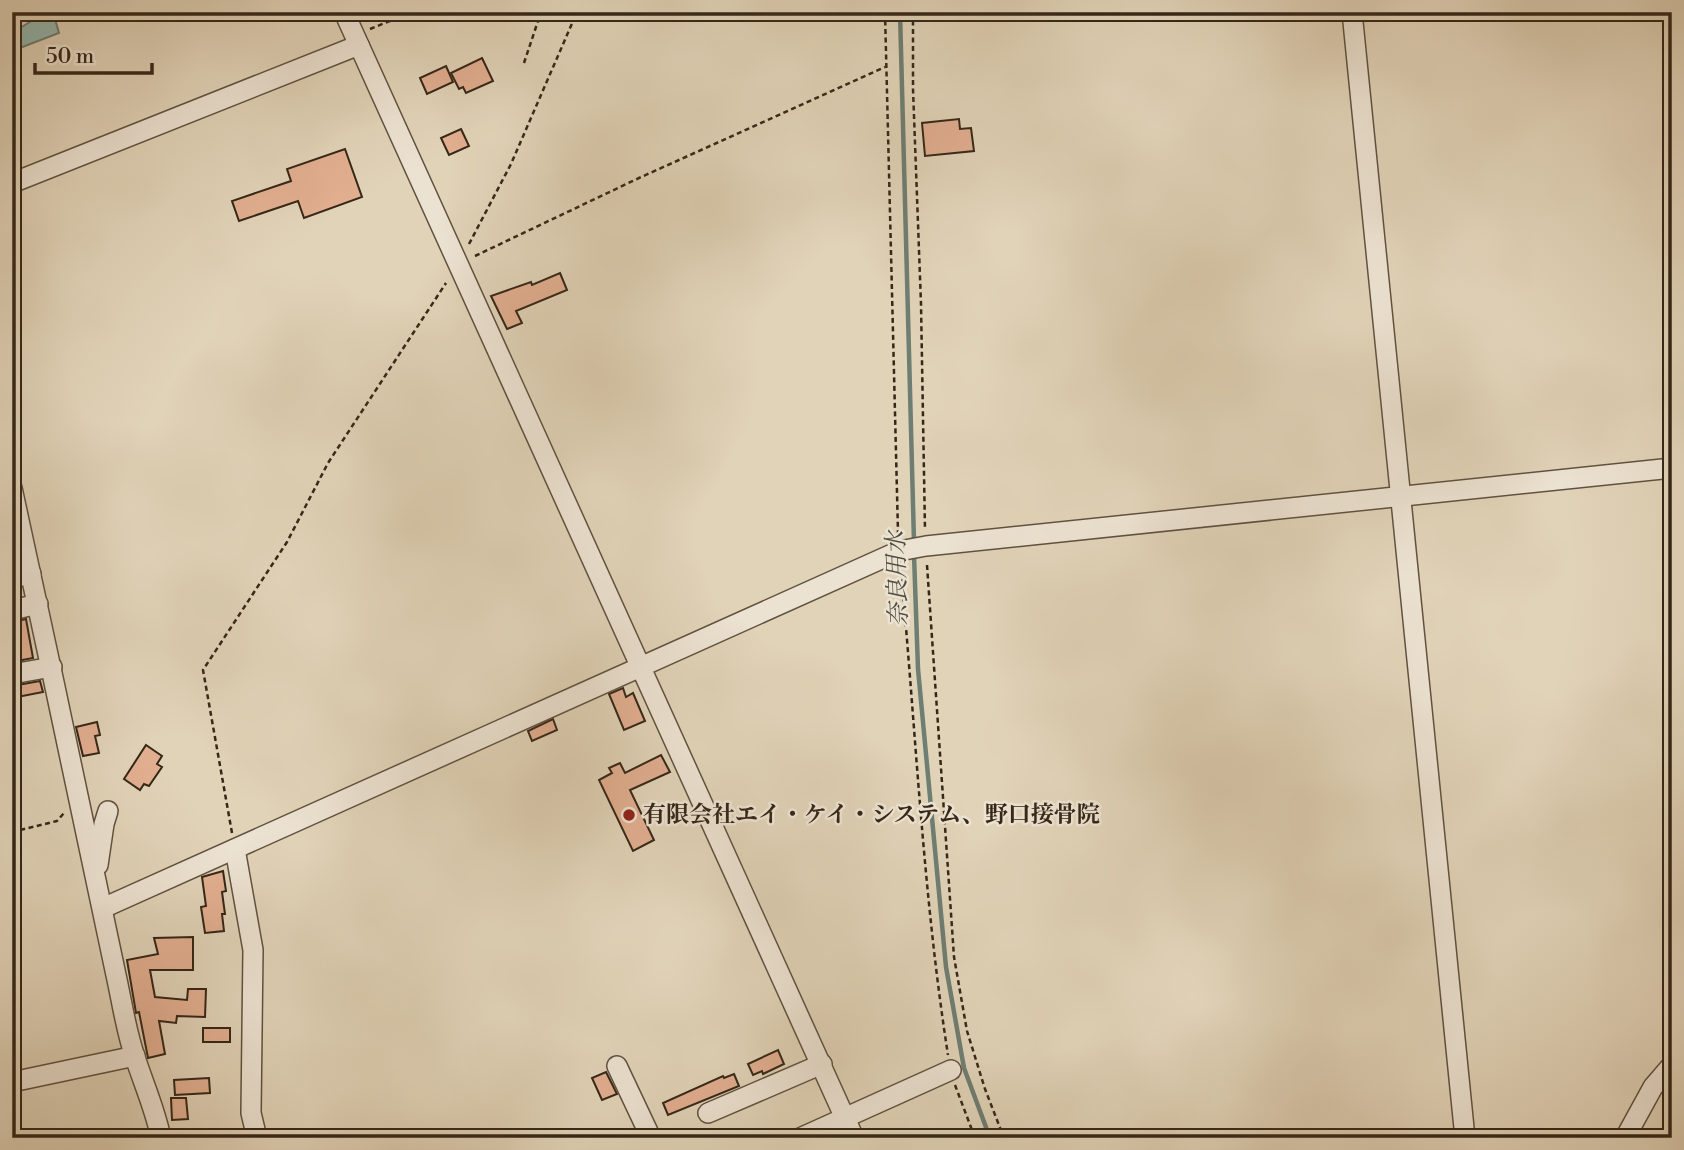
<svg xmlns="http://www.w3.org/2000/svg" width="1684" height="1150" viewBox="0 0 1684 1150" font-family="'Libre Bodoni','Noto Serif JP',serif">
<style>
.water{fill:#94b8b0;stroke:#6e7e73;stroke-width:2}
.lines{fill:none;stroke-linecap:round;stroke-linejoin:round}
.stream{stroke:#6e7e73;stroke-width:4.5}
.building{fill:#e2af91;stroke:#352718;stroke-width:2}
.minor-casing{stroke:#605240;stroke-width:22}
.path{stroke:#352718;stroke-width:2.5;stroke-dasharray:5 3.5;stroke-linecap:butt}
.minor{stroke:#ece2d1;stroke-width:19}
.poi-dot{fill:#8f2418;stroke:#ece2d1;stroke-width:2.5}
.labels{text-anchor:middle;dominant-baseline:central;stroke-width:5;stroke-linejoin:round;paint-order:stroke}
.poi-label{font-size:23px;font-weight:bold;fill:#352718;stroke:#ece2d1;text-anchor:start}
.water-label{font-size:24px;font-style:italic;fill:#4d4b3e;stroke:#ece2d1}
</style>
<rect width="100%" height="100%" fill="#e1d3b8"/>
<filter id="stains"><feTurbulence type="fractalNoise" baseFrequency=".00286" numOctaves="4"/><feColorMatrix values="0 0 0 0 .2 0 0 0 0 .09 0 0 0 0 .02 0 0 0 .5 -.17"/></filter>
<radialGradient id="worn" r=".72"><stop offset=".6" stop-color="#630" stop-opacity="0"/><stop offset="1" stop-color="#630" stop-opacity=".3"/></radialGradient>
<!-- water -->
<polygon class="water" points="46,12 53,12 59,33 12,51 12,33"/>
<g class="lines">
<!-- stream -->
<g class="stream">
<polyline points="900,12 914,542"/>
<polyline points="914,555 918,669 946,967 964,1068 990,1138"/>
</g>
</g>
<!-- building -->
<g class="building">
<polygon points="482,58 493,81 466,93 463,87 459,89 451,73"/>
<polygon points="446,66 453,82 427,94 420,78"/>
<polygon points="959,119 960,129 971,128 974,151 925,156 922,123"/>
<polygon points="461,129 469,146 449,155 441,138"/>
<polygon points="345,149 362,197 304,218 298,201 239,221 232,201 291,181 287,169"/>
<polygon points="560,273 567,290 516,311 522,323 507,329 491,296 531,282 532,285"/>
<polygon points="26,619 33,658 12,662 12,642 16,641 12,622"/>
<polygon points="40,681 43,692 12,698 12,686"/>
<polygon points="623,688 626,697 633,693 645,721 624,730 609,694"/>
<polygon points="553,719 557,730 532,741 528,731"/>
<polygon points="97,722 100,735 95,736 99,753 83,756 76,727"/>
<polygon points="146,745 162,756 157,764 162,767 149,786 144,784 140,790 124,779"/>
<polygon points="661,755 670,772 630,790 654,840 633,851 599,780 612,773 609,768 620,763 625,773"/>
<polygon points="223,871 226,891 222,892 225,914 222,914 224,931 205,933 201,907 206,906 202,877"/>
<polygon points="193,937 193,970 150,970 155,997 187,1000 188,989 206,989 205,1017 177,1016 176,1023 159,1021 165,1054 148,1058 139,1012 136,1013 127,960 158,954 154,938"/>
<rect x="203" y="1028" width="27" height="14"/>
<polygon points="778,1050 784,1064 763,1074 762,1071 753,1075 748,1064"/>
<polygon points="606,1072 617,1094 602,1100 592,1078"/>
<polygon points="734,1074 739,1086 668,1115 663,1103 723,1076 724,1078"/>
<polygon points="209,1078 210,1093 175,1095 174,1080"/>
<polygon points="171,1098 186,1098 188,1119 172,1120"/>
</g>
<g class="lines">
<!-- minor casing -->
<g class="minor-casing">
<g id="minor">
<polyline points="344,12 854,1138"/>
<polyline points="1352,12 1465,1138"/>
<polyline points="12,183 359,45"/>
<path d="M 12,488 C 48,650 81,813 116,975 C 122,1002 126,1031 135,1057 C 144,1085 155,1109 161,1138"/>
<polyline points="12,578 31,574"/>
<polyline points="12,610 38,604"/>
<polyline points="12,674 52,667"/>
<polyline points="235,849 253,950 251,1113 257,1138"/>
<polyline points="98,865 104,824 108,811"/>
<polyline points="103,908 899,551 926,546 1672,468"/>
<polyline points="617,1066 651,1138"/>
<polyline points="12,1082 135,1056"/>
<polyline points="708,1113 822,1064"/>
<polyline points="800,1138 951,1070"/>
<polyline points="1625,1138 1653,1087 1672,1065"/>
</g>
</g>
<!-- path -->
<g class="path">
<polyline points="885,12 898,533"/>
<polyline points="913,12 913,89 921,304 925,530"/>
<polyline points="370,29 412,12"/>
<polyline points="524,63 541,12"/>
<polyline points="469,244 511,164 577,12"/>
<polyline points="475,256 639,178 885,67"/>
<polyline points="927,565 954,957 967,1031 985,1089 1004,1138"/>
<path d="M 901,571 C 916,732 923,895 948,1055"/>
<polyline points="12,832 57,821 64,813"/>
<polyline points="232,833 203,670 287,542 328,463 446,283"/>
<polyline points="955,1085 975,1138"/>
</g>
<!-- minor -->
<use href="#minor" class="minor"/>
</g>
<!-- markers -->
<circle class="poi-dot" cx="629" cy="815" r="7"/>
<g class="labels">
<!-- poi labels -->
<g class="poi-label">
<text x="643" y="815">有限会社エイ・ケイ・システム、野口接骨院</text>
</g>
<!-- water labels -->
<g class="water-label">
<text transform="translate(898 579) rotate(-92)">奈良用水</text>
</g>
</g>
<!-- margin -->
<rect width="1684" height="1150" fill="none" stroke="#e1d3b8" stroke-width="42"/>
<rect x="14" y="14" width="1656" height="1122" fill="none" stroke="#352718" stroke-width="3.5"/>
<rect x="21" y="21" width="1642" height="1108" fill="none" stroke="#352718" stroke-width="2"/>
<!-- scale -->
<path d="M35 63v10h117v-10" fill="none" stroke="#352718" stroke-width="3.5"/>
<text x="46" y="63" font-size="21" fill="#352718" stroke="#ece2d1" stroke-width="5" paint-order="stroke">50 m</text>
<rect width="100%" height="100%" filter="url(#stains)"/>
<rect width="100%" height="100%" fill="url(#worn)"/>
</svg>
